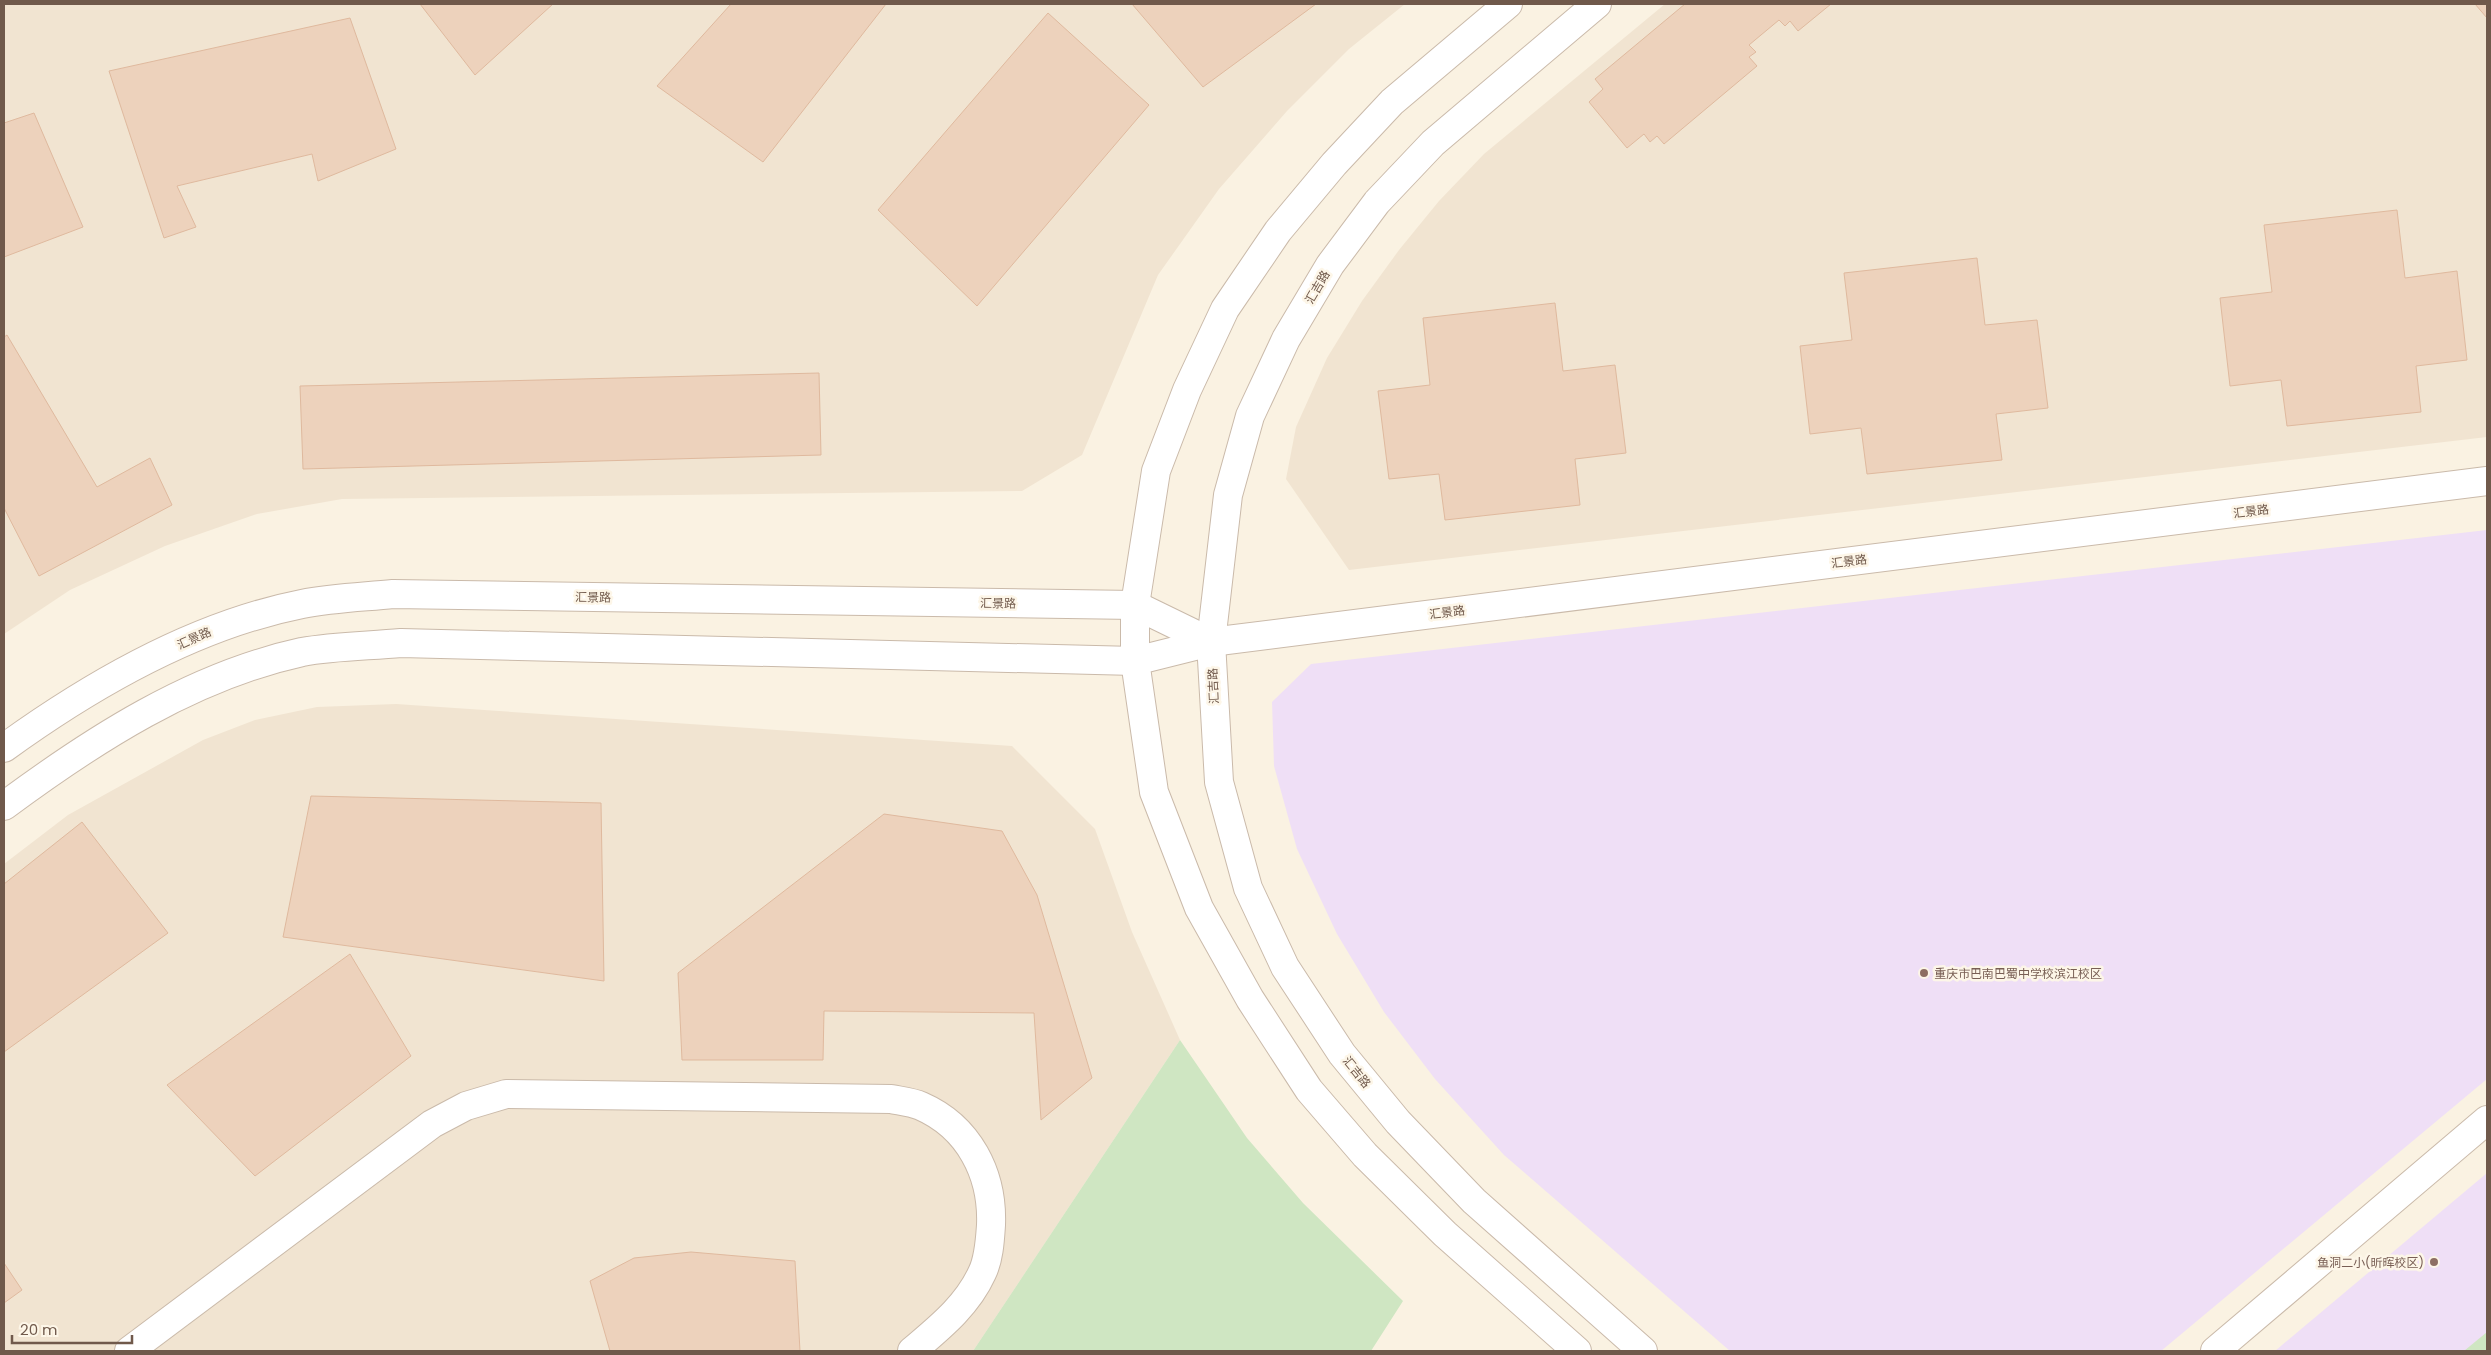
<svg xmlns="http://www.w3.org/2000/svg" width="2491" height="1355" viewBox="0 0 2491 1355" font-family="Poppins,'Noto Sans SC',sans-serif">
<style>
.residential{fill:#f1e4d1}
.education{fill:#efdff6}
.park{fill:#cfe6c2}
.building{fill:#edd2bc;stroke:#dfb99e}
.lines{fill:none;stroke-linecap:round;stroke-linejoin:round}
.minor-casing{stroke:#cabaaa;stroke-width:30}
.tertiary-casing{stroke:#cabaaa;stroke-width:30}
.minor{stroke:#fff;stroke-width:28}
.tertiary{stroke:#fff;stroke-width:28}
.education-dot{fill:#8d6e63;stroke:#fdf6e8;stroke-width:2}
.labels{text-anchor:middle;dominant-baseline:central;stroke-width:5;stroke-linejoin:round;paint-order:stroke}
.street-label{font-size:12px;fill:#70594b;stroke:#fdf6e8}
.education-label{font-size:12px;fill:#785e54;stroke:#fdf6e8;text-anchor:start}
</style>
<rect width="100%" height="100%" fill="#faf2e2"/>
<!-- residential -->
<g class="residential">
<polygon points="4,4 1405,4 1349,49 1287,111 1219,189 1158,275 1082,455 1022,491 342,499 257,514 165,546 70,590 4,634"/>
<polygon points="1665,4 2487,4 2487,437 1349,570 1286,479 1296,427 1327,358 1362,301 1399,250 1439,201 1484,154"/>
<polygon points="396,704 1012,746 1095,829 1132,932 1180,1040 973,1351 4,1351 4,864 68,815 203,740 255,720 317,707"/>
</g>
<!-- education -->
<g class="education">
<polygon points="2487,530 2487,1079 2161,1351 1730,1351 1504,1155 1435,1079 1384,1012 1337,934 1297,849 1274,766 1272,702 1311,664"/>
<polygon points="2487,1173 2487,1351 2275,1351"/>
</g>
<!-- park -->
<g class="park">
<polygon points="1180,1040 1247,1138 1303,1203 1403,1301 1371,1351 973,1351"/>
<polygon points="2487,1332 2487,1351 2464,1351"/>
</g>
<!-- building -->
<g class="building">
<polygon points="420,4 553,4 475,75"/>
<polygon points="731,4 886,4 763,162 657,86"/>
<polygon points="1132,4 1316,4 1203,87"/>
<polygon points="1685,4 1831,4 1798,31 1790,21 1785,26 1779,20 1749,45 1756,52 1749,57 1757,66 1664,144 1657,136 1650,142 1644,134 1627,148 1589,102 1603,89 1595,79"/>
<polygon points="2475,4 2487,4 2487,18"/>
<polygon points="1048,13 1149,105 977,306 878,210"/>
<polygon points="350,18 396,149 318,181 312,154 177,186 196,227 164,238 109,71"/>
<polygon points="34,113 83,227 4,257 4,123"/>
<polygon points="2397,210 2405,278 2457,271 2467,360 2416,366 2421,412 2287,426 2281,380 2230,386 2220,298 2272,292 2264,225"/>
<polygon points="1977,258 1985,325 2037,320 2048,408 1996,414 2002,460 1867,474 1861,428 1810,434 1800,346 1852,340 1844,273"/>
<polygon points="1555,303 1563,371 1615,365 1626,453 1575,459 1580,505 1445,520 1439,474 1389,479 1378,391 1430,385 1423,318"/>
<polygon points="7,335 97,487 150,458 172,505 39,576 4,508 4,337"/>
<polygon points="819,373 821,455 303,469 300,386"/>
<polygon points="311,796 601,803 604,981 283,937"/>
<polygon points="884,814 1002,831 1037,895 1092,1078 1041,1120 1034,1013 824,1011 823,1060 682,1060 678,973"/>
<polygon points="82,822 168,933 4,1052 4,884"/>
<polygon points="350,954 411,1056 255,1176 167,1085"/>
<polygon points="691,1252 795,1261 800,1351 610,1351 590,1281 634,1258"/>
<polygon points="4,1263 22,1290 4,1303"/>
</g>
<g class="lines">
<!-- minor casing -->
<g class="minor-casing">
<path id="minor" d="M 129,1351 L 432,1124 L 466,1106 L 506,1094 L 891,1099 C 901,1101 912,1102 921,1106 C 969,1127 993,1174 991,1225 C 990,1240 989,1259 982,1273 C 967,1306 939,1328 912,1351"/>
</g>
<!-- tertiary casing -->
<g class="tertiary-casing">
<g id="tertiary">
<polyline points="1508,4 1392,102 1334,164 1278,231 1225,309 1187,390 1156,471 1135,605 1135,661 1154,792 1199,908 1250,999 1309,1090 1365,1155 1445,1234 1577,1351"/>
<polyline points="1597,4 1433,143 1377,202 1330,265 1286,339 1250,416 1228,495 1211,642 1219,782 1248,888 1285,967 1342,1054 1398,1122 1474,1201 1643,1351"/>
<path d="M 4,748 C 91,685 195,625 302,604 C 332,598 363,597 393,594 L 1135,605 L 1211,642"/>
<path d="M 4,806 C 93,740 192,676 302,652 C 334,646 369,646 401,643 L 1135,661 L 1211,642 L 2487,481"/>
<polyline points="2215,1351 2487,1120"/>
</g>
</g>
<!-- minor -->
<use href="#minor" class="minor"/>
<!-- tertiary -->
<use href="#tertiary" class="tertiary"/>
</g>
<!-- markers -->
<g class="education-dot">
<circle cx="1924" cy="973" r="5"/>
<circle cx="2434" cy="1262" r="5"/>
</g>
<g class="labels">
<!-- street labels -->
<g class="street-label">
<text transform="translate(1317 287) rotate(-60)">汇吉路</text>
<text transform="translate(2251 511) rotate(-7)">汇景路</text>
<text transform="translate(1849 561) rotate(-7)">汇景路</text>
<text transform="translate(593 597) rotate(1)">汇景路</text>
<text transform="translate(998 603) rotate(1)">汇景路</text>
<text transform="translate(1447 612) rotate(-7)">汇景路</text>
<text transform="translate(194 638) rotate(-24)">汇景路</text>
<text transform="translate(1213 686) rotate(-93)">汇吉路</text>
<text transform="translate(1357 1072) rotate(51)">汇吉路</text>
</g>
<!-- education labels -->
<g class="education-label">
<text x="1934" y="973">重庆市巴南巴蜀中学校滨江校区</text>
<text x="2424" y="1262" text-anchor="end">鱼洞二小(昕晖校区)</text>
</g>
</g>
<!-- border -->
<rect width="2491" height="1355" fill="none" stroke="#70594b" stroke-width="10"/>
<!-- scale -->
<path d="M12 1335v8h120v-8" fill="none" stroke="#70594b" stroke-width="2.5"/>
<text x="20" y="1335" font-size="15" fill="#70594b" stroke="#fdf6e8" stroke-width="4" paint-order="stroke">20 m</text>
</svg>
